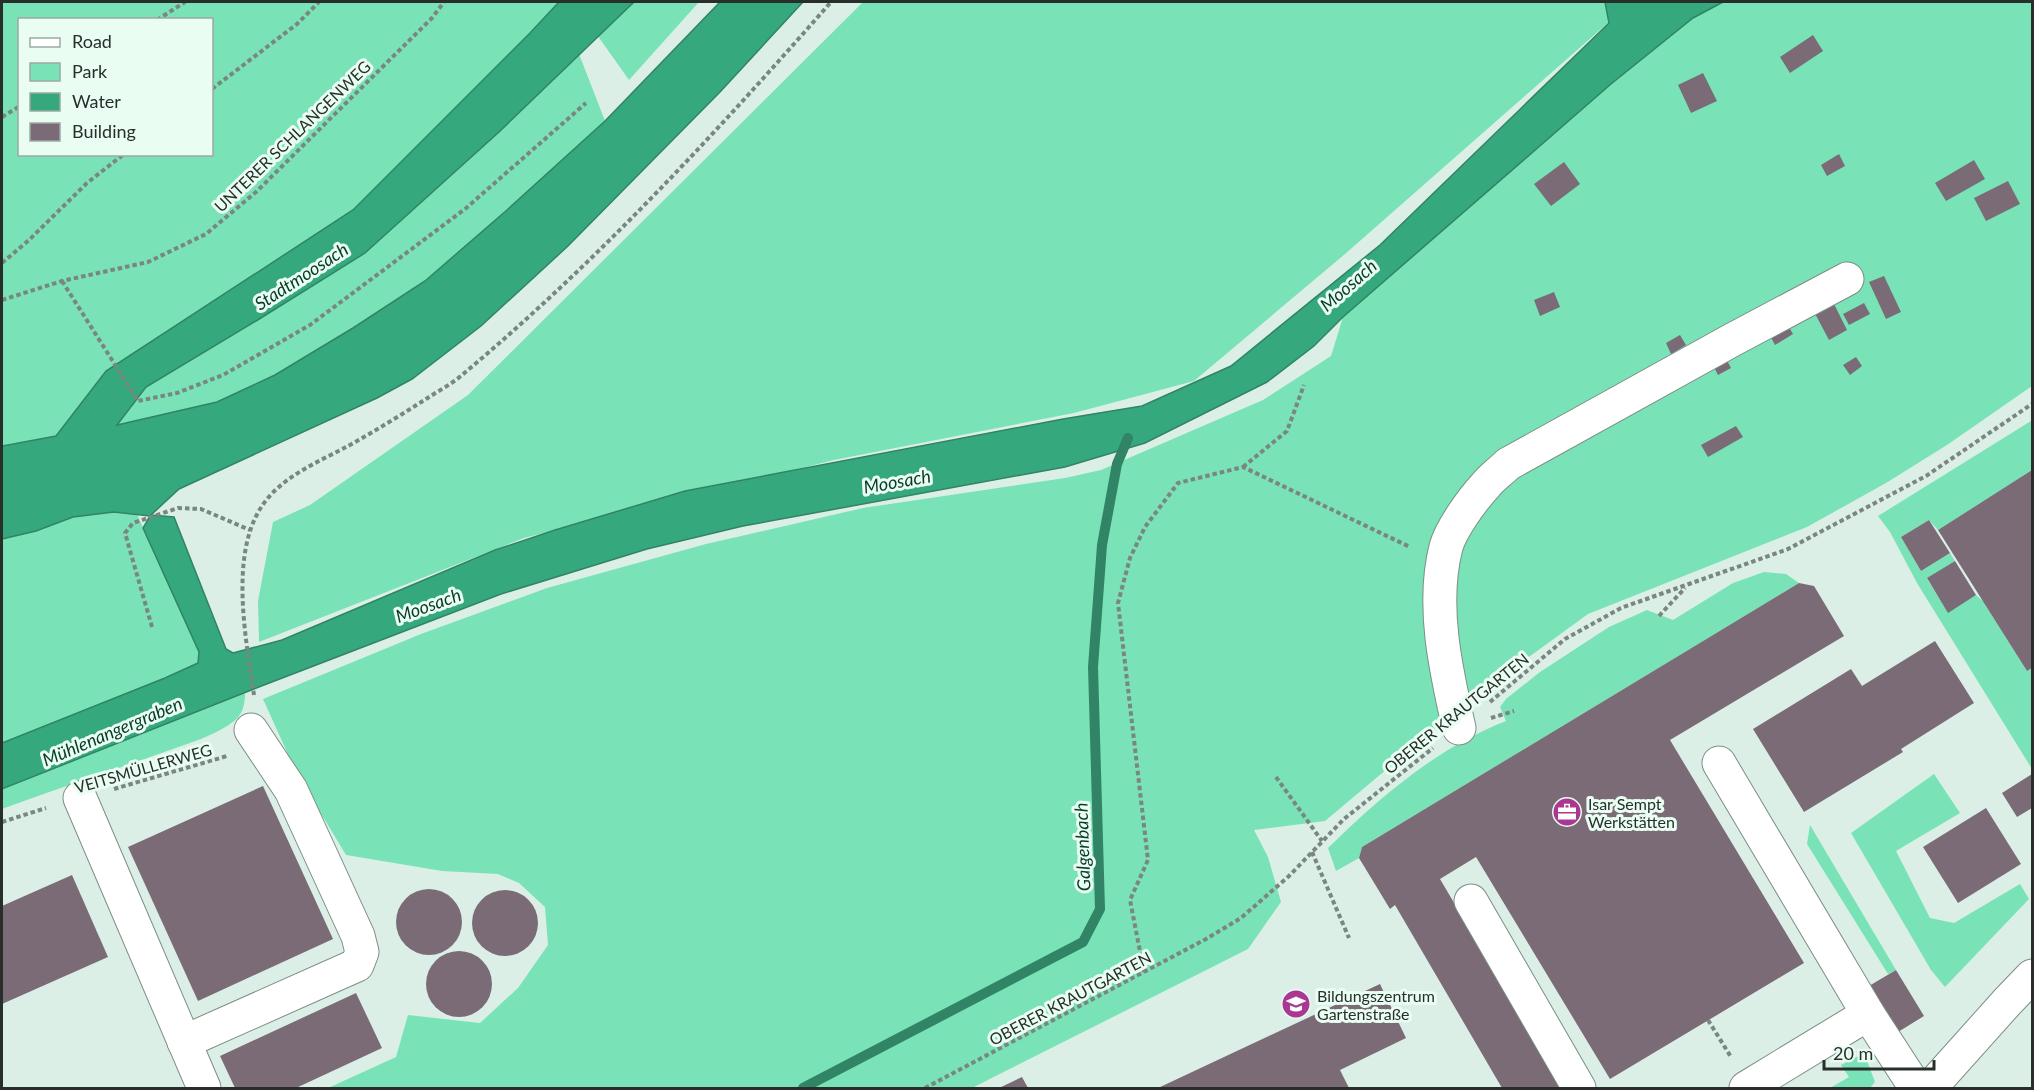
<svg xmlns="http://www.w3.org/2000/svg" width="2034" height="1090" viewBox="0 0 2034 1090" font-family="Lato,sans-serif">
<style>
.green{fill:#79e3b7;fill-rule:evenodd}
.water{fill:#35a87e;stroke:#318465;stroke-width:1.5}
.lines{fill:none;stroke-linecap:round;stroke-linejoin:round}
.stream{stroke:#318465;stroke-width:10}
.building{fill:#7a6b76}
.minor-casing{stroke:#7c8e85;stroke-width:35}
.path{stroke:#7a8680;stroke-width:4;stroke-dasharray:4.5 3;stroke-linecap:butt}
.minor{stroke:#fff;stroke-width:33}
.labels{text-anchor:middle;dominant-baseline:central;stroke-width:6;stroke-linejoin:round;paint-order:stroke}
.street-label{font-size:16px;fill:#282f2b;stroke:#e9fdf3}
.poi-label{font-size:16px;fill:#282f2b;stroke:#e9fdf3;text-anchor:start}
.water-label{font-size:18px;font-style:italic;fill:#093b29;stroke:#e9fdf3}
</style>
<rect width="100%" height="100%" fill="#dcefe6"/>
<!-- green -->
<g class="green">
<path d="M 2,2 L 570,2 L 562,10 L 605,121 L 507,210 L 425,281 L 353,328 L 275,375 L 217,402 L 116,425 L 2,446 ZM 20,20 L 212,20 L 212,154 L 20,154 Z"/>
<polygon points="624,2 699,2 629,80 595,32"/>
<polygon points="863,2 1605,2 1609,22 1345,254 1194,381 1074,413 834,460 524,538 259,642 258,601 273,522 310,505 468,395"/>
<polygon points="1723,2 2032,2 2032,386 1947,445 1886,483 1807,527 1588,614 1468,701 1325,821 1254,830 1268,857 1281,902 1248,949 972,1088 328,1088 396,1057 408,1015 480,1023 518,988 548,945 545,907 519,883 498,874 442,871 346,855 296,772 263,699 421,634 547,588 706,544 863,508 1065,478 1101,470 1263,400 1331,356 1343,317 1611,84 1693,18"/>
<polygon points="2031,421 2032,470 1938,530 1929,520 1901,537 1921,571 1950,553 1955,561 1927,579 1948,612 1976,595 1983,601 2027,671 2032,668 2032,769 1917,583 1890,532 1878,516"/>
<polygon points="114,512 137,514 199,652 198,663 165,678 2,743 2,539 36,531 73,517"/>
<path d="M 1764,572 L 1786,574 L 1799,583 L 1362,847 L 1359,858 L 1336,871 L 1328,848 C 1380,797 1437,748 1506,721 L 1500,707 L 1506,699 L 1540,672 L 1609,627 L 1647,610 L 1673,620 L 1733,583 Z"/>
<path d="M 245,693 C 245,704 243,714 234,721 C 217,735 187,744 167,751 C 112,771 56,789 2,809 L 2,789 Z"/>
<polygon points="1934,774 1960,813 1896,851 1930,918 1954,923 2020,884 2029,899 1945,987 1931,970 1851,833"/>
<polygon points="1810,825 1896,970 1888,974 1807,844"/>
<polygon points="1864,1053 1875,1082 1870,1088 1830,1088 1849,1077 1841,1065"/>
</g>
<!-- water -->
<polygon class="water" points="559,2 634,2 499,132 365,253 256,321 146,387 117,425 217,402 275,375 353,328 425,281 507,210 605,121 720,2 803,2 720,92 568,246 481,326 412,379 377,398 179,489 151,515 174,517 226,649 233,653 282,640 495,550 555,530 685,491 1063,419 1142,406 1231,366 1380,245 1609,23 1605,2 1723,2 1693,18 1611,84 1343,317 1314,346 1267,382 1145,443 1065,467 743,526 647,549 501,594 264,685 2,789 2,743 165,678 198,663 199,652 143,528 150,516 114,512 73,517 36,531 2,539 2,446 56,436 106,371 353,210 530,33"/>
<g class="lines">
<!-- stream -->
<polyline class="stream" points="803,1088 1083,942 1100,909 1093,667 1102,545 1117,464 1128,438"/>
</g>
<!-- building -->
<g class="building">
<polygon points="1813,35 1823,51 1790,73 1780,57"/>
<polygon points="1703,73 1717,101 1691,113 1678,85"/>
<polygon points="1839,154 1845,166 1827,176 1821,165"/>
<polygon points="1974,160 1985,179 1946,201 1935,183"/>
<polygon points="1564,162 1580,184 1551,206 1534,184"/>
<polygon points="2008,181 2020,204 1986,221 1974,198"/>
<polygon points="1884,276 1901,312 1886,319 1869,282"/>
<polygon points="1554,292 1560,307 1540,316 1534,300"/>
<polygon points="1830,296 1847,330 1829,340 1811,306"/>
<polygon points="1864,303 1870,314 1849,325 1843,314"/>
<polygon points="1783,317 1793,334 1775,345 1765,326"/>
<polygon points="1680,335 1686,345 1671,354 1666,343"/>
<polygon points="1723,353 1731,368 1718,375 1710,359"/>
<polygon points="1856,357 1862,366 1850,375 1843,365"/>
<polygon points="1736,426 1743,437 1708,457 1701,445"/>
<polygon points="2032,470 2032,668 2027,671 1938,530"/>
<polygon points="1929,520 1950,553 1921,571 1901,537"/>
<polygon points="1955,561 1976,595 1948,613 1927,578"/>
<polygon points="1799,583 1814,586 1844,636 1670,740 1804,963 1610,1079 1476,857 1440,879 1563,1088 1502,1088 1395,905 1390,909 1359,858 1362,847"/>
<polygon points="1935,641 1974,703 1901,749 1903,752 1804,812 1753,729 1851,669 1862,686"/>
<polygon points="2032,774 2032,808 2017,817 2002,793"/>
<polygon points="263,786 333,939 198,1001 128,847"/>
<polygon points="1986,808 2021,864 1958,903 1923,847"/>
<polygon points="72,875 108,957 2,1004 2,906"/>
<circle cx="429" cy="922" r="33"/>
<circle cx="505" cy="923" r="33"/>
<circle cx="459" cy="984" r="33"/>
<polygon points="1896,970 1924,1016 1898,1032 1869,986"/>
<polygon points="1380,984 1406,1038 1340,1070 1349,1088 1158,1088"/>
<polygon points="356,993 382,1048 296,1088 235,1088 220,1056"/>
<polygon points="1022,1077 1028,1088 999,1088"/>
</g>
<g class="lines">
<!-- minor casing -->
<g class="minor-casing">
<g id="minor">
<path d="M 1459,728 C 1446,671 1431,605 1446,547 C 1451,529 1472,500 1485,486 C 1491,478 1501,471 1508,464 L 1732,340 L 1847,279"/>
<polyline points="1719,763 1868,1014 1916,1088"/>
<polyline points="80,798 204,1088"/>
<polyline points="1471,901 1579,1088"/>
<polyline points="184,1042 357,965 362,952 358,936 291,790 251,730"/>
<polyline points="1746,1088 1868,1014"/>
<polyline points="1930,1088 2007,1002 2032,976"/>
</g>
</g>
<!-- path -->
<g class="path">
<polyline points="157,20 185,2"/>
<polyline points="212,89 297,24 319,2"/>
<polyline points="2,117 20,106"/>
<polyline points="2,263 29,240 87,183 124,154"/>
<polyline points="62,281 138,401 177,393 223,375 310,325 465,209 586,103"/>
<polyline points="2,300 62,281 148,262 206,234 256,192 432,18 444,2"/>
<polyline points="1243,467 1287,431 1304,385"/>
<polyline points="1659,616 1685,588"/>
<polyline points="152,627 125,533 133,523 178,508 201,509 250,530"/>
<path d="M 254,695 C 246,640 229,555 262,506 C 281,477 318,462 348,446 C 375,431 401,415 426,399 C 438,391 452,384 462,375 C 597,262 716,133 831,2"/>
<polyline points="1490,702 1565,639 1621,608 1788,549 1926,476 2032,404"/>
<polyline points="1491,718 1514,711"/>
<polyline points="1276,777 1322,841"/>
<polyline points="114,789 227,756"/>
<polyline points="2,822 46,808"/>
<polyline points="1312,852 1349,938"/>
<polyline points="1144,972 1130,900 1148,860 1118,603 1130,558 1145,527 1178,483 1243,467 1410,547"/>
<polyline points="1708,1020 1731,1057"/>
<polyline points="925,1088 1206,939 1241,918 1289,876 1344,819 1433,748"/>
</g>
<!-- minor -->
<use href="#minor" class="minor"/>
</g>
<!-- icons -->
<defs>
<g id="office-disc" transform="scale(1.5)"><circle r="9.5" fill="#aa3893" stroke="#e9fdf3"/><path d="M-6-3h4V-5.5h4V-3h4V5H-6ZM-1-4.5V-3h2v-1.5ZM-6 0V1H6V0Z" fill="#fff"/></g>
<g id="school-disc" transform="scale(1.5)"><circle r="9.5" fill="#aa3893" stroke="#e9fdf3"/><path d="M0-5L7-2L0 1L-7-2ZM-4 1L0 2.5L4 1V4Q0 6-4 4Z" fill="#fff"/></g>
</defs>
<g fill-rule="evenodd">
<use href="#office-disc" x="1567" y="812"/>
<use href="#school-disc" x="1296" y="1004"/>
</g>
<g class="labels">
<!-- street labels -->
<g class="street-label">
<text transform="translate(292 136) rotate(-44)">UNTERER SCHLANGENWEG</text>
<text transform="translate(1456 713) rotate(-39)">OBERER KRAUTGARTEN</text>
<text transform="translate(143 768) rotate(-16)">VEITSMÜLLERWEG</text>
<text transform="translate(1070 998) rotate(-28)">OBERER KRAUTGARTEN</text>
</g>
<!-- poi labels -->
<g class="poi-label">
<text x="1588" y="803">Isar Sempt<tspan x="1588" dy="18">Werkstätten</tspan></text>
<text x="1317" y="995">Bildungszentrum<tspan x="1317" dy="18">Gartenstraße</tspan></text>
</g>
<!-- water labels -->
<g class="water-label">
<text transform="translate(301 276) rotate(-33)">Stadtmoosach</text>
<text transform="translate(1348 285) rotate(-41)">Moosach</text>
<text transform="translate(897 481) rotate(-10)">Moosach</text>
<text transform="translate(428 605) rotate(-20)">Moosach</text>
<text transform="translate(112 731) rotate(-23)">Mühlenangergraben</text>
<text transform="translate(1082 847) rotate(-92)">Galgenbach</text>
</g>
</g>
<!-- border -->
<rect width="2034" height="1090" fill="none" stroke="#282f2b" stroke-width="6"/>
<!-- legend -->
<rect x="18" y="18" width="195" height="138" fill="#e9fdf3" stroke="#9caba3" stroke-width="1.5"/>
<rect x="30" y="38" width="30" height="9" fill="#ffffff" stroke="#9caba3" stroke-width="1.5"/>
<text x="72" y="48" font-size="18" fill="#282f2b">Road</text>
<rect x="30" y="63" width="30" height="18" fill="#79e3b7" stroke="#9caba3" stroke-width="1.5"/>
<text x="72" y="78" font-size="18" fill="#282f2b">Park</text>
<rect x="30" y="93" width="30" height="18" fill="#35a87e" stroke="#9caba3" stroke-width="1.5"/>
<text x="72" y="108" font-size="18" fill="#282f2b">Water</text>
<rect x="30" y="123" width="30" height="18" fill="#7a6b76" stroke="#9caba3" stroke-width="1.5"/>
<text x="72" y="138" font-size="18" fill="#282f2b">Building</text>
<!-- scale -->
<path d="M1824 1060v9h110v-9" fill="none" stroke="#282f2b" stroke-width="3"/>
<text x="1833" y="1060" font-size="18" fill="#282f2b" stroke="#e9fdf3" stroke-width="4.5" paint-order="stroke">20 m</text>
</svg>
